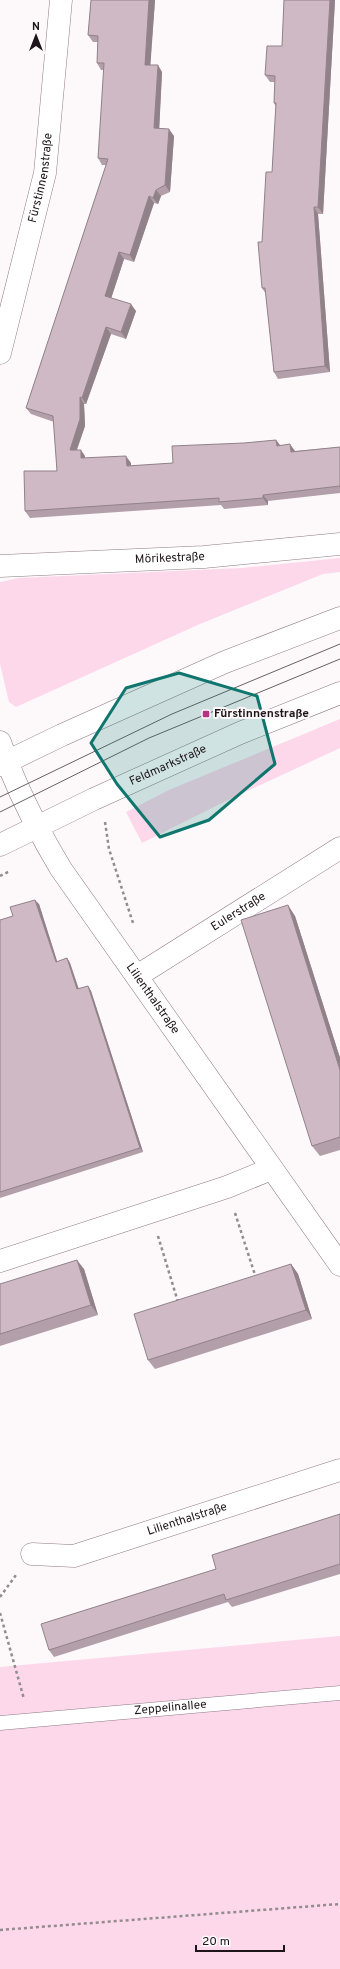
<svg xmlns="http://www.w3.org/2000/svg" width="340" height="1969" viewBox="0 0 340 1969" font-family="Overpass,sans-serif">
<style>
.green{fill:#fcd8ea}
.lines{fill:none;stroke-linecap:round;stroke-linejoin:round}
.lane-casing{stroke:#8f7b85;stroke-width:15}
.street-casing{stroke:#8f7b85;stroke-width:23}
.secondary-casing{stroke:#8f7b85;stroke-width:23}
.path{stroke:#928c8f;stroke-width:2.5;stroke-dasharray:3 3;stroke-linecap:butt}
.lane{stroke:#fff;stroke-width:14}
.street{stroke:#fff;stroke-width:22}
.secondary{stroke:#fff;stroke-width:22}
.tram{stroke:#686165;stroke-width:1}
.wall{fill:#b29fa9}
.shaded-wall{fill:#918289}
.building{fill:#cfb9c4;stroke:#918289}
.marked{fill:#0f766e;fill-opacity:0.2;stroke:#0f766e;stroke-width:3;stroke-linejoin:round}
.poi-dot{fill:#b23483;stroke:#fdf8fa;stroke-width:1.5}
.labels{text-anchor:middle;dominant-baseline:central;stroke-width:4;stroke-linejoin:round;paint-order:stroke}
.street-label{font-size:12px;fill:#1d1519;stroke:#fdf8fa}
.poi-label{font-size:12px;font-weight:bold;fill:#1d1519;stroke:#fdf8fa;text-anchor:start}
</style>
<rect width="100%" height="100%" fill="#fdf8fa"/>
<!-- green -->
<g class="green">
<polygon points="340,558 340,572 323,574 200,624 16,707 9,702 0,664 0,582 19,578 242,568"/>
<polygon points="340,719 340,748 226,801 142,843 126,812 169,790"/>
<polygon points="340,1636 340,1969 0,1969 0,1667"/>
</g>
<g class="lines">
<!-- lane casing -->
<g class="lane-casing">
<g id="lane">
<path id="s1" d="M 0,1723 L 340,1693"/>
</g>
</g>
<!-- street casing -->
<g class="street-casing">
<g id="street">
<path id="s2" d="M 0,353 L 45,173 L 61,0"/>
<path id="s3" d="M 0,566 L 204,557 L 340,544"/>
<path id="s4" d="M 0,742 C 15,786 37,829 61,869 L 340,1265"/>
<path id="s5" d="M 137,976 L 340,848"/>
<polyline points="0,1261 227,1187 271,1169"/>
<path id="s6" d="M 32,1554 L 74,1556 L 340,1470"/>
</g>
</g>
<!-- secondary casing -->
<g class="secondary-casing">
<g id="secondary">
<polyline points="0,765 62,735 225,662 340,618"/>
<path id="s7" d="M 0,845 L 94,799 L 240,733 L 340,693"/>
</g>
</g>
<!-- path -->
<g class="path">
<polyline points="105,822 109,849 133,923"/>
<polyline points="0,876 10,871"/>
<polyline points="235,1213 256,1278"/>
<polyline points="158,1236 178,1302"/>
<polyline points="0,1597 16,1575"/>
<polyline points="0,1613 24,1699"/>
<polyline points="0,1930 340,1904"/>
</g>
<!-- lane -->
<use href="#lane" class="lane"/>
<!-- street -->
<use href="#street" class="street"/>
<!-- secondary -->
<use href="#secondary" class="secondary"/>
<!-- tram -->
<g class="tram">
<polyline points="0,797 172,714 340,644"/>
<polyline points="0,812 149,738 340,659"/>
</g>
</g>
<!-- wall -->
<g class="wall">
<polygon points="91,0 155,0 150,65 162,72 159,128 174,136 170,192 161,196 158,204 154,203 134,262 124,259 111,298 136,311 126,339 111,334 86,404 84,404 85,426 77,450 85,456 85,458 131,463 131,466 173,463 244,443 276,440 280,445 295,451 340,447 340,493 268,501 268,505 224,509 221,505 30,518 25,511 57,471 54,422 31,414 26,408 106,165 102,165 98,158 104,70 101,70 97,63 98,42 93,42 88,35"/>
<polygon points="284,0 335,0 323,214 318,214 330,372 278,379 274,372 266,294 262,288 262,242 272,172 276,107 274,103 275,82 270,82 265,75 282,46"/>
<polygon points="39,904 57,962 67,958 70,963 79,989 88,986 91,991 143,1152 0,1198 0,920 13,916"/>
<polygon points="295,916 340,1058 340,1150 320,1156 312,1146"/>
<polygon points="291,1264 298,1274 312,1319 155,1369 148,1360"/>
<polygon points="84,1269 98,1315 0,1346 0,1284"/>
<polygon points="340,1514 340,1574 232,1607 228,1602 54,1657 49,1650 216,1569"/>
</g>
<!-- shaded-wall -->
<g class="shaded-wall">
<polygon points="149,0 155,0 150,71 145,65"/>
<polygon points="330,0 335,0 323,214 318,207"/>
<polygon points="158,65 162,72 159,134 154,128"/>
<polygon points="169,129 174,136 170,192 165,185"/>
<polygon points="156,190 161,196 158,204 153,198"/>
<polygon points="149,196 154,203 134,262 130,255"/>
<polygon points="314,207 318,214 330,372 325,366"/>
<polygon points="119,252 124,259 110,302 105,296"/>
<polygon points="131,304 136,311 126,339 121,332"/>
<polygon points="106,327 111,334 86,404 82,398"/>
<polygon points="80,397 84,404 85,426 74,457 70,450"/>
<polygon points="276,440 281,447 277,446"/>
<polygon points="290,444 295,451 291,452"/>
<polygon points="81,450 85,456 85,465 81,458"/>
<polygon points="126,456 131,463 131,473 127,466"/>
<polygon points="263,495 268,501 268,505 263,498"/>
<polygon points="35,900 39,904 59,967 56,962"/>
<polygon points="288,905 295,916 340,1058 340,1070"/>
<polygon points="67,958 70,963 80,994 77,989"/>
<polygon points="88,986 91,991 143,1152 140,1148"/>
<polygon points="77,1260 84,1269 98,1315 91,1305"/>
<polygon points="291,1264 298,1274 312,1319 306,1310"/>
</g>
<!-- building -->
<g class="building">
<polygon points="91,0 149,0 145,65 158,65 154,128 169,129 165,185 156,190 153,198 149,196 130,255 119,252 105,296 131,304 121,332 106,327 82,398 80,397 80,419 70,450 81,450 81,458 126,456 127,466 173,463 172,446 244,443 276,440 277,446 290,444 291,452 340,447 340,486 263,495 263,498 219,502 219,498 25,511 24,471 57,471 53,416 26,408 108,159 98,158 104,63 97,63 98,36 88,35"/>
<polygon points="284,0 330,0 318,207 314,207 325,366 274,372 265,288 262,288 258,242 262,242 266,172 272,172 276,103 274,103 275,76 265,75 267,46 282,46"/>
<polygon points="35,900 56,962 67,958 77,989 88,986 140,1148 0,1192 0,920 13,916 10,907"/>
<polygon points="288,905 340,1070 340,1137 312,1146 241,920"/>
<polygon points="77,1260 91,1305 0,1334 0,1284"/>
<polygon points="291,1264 306,1310 148,1360 134,1314"/>
<polygon points="340,1514 340,1564 226,1600 224,1594 49,1650 41,1624 216,1569 212,1555"/>
</g>
<!-- marked area -->
<path class="marked" d="M 179,673 L 257,696 L 275,764 L 209,820 L 160,837 L 117,784 L 91,743 L 126,688 Z"/>
<!-- markers -->
<rect class="poi-dot" x="202" y="710" width="8" height="8" rx="2"/>
<g class="labels">
<!-- street labels -->
<g class="street-label">
<text stroke="none"><textPath href="#s2" startOffset="180">Fürstinnenstraße</textPath></text>
<text stroke="none"><textPath href="#s3" startOffset="170">Mörikestraße</textPath></text>
<text stroke="none"><textPath href="#s7" startOffset="186">Feldmarkstraße</textPath></text>
<text stroke="none"><textPath href="#s5" startOffset="120">Eulerstraße</textPath></text>
<text stroke="none"><textPath href="#s4" startOffset="300">Lilienthalstraße</textPath></text>
<text stroke="none"><textPath href="#s6" startOffset="161">Lilienthalstraße</textPath></text>
<text stroke="none"><textPath href="#s1" startOffset="171">Zeppelinallee</textPath></text>
</g>
<!-- poi labels -->
<g class="poi-label">
<text x="214" y="714">Fürstinnenstraße</text>
</g>
</g>
<!-- north arrow -->
<g transform="translate(36 36)" stroke="#fdf8fa" stroke-width="3" paint-order="stroke">
<path d="M0-3L7 15L0 10L-7 15Z" fill="#1d1519"/>
<text y="-6" font-size="11" font-weight="bold" text-anchor="middle" fill="#1d1519">N</text>
</g>
<!-- scale -->
<path d="M196 1945v6h88v-6" fill="none" stroke="#1d1519" stroke-width="2"/>
<text x="202" y="1945" font-size="12" fill="#1d1519" stroke="#fdf8fa" stroke-width="3" paint-order="stroke">20 m</text>
</svg>
